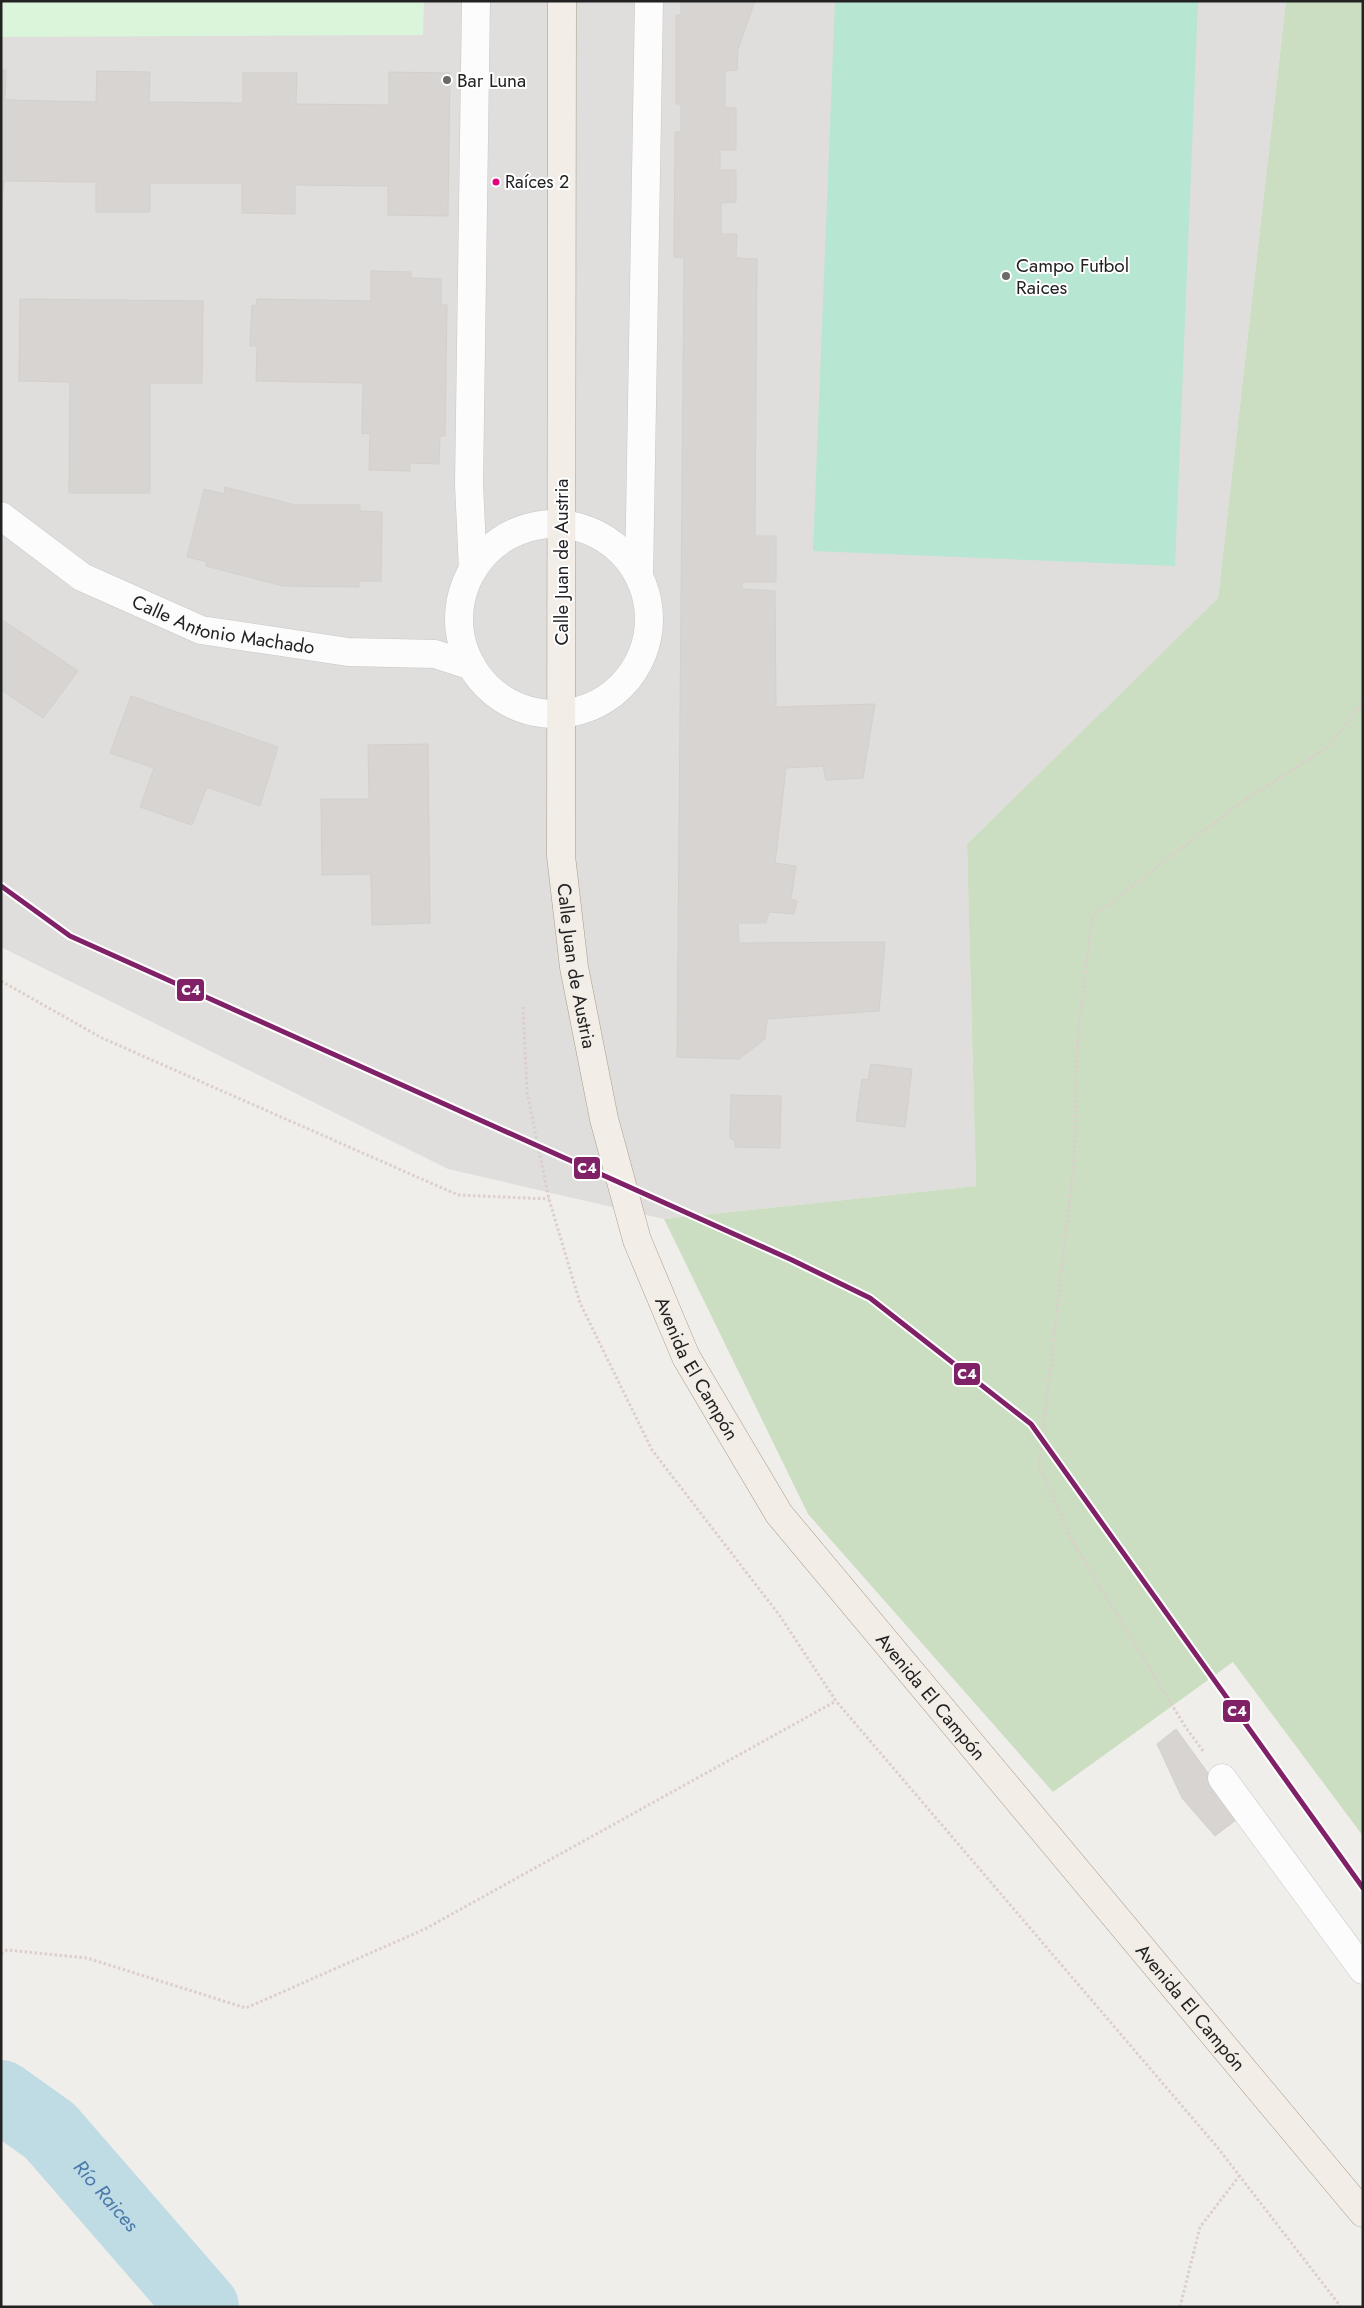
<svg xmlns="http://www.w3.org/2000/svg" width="1364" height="2308" viewBox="0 0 1364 2308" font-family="Jost,sans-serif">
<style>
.residential{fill:#dfdedc}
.forest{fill:#cbdec1}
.park{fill:#daf5da}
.pitch{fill:#b7e6d2}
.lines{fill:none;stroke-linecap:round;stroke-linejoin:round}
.river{stroke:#bfdbe3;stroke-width:72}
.building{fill:#d7d4d2;stroke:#d3d0cc}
.minor-casing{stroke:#c9c8c7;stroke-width:29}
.primary-casing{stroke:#a79c86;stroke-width:29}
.path{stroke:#dccecd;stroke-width:3;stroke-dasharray:2.5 2.5;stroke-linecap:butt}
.minor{stroke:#fdfcfc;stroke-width:28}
.primary{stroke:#f3ede7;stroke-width:28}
.rail-1-casing{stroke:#fff;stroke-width:9}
.rail-1{stroke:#802168;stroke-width:5}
.poi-dot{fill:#6a6968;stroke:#fff;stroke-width:2}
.bus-dot{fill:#e5007d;stroke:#fff;stroke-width:2}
.labels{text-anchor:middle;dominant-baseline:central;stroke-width:4;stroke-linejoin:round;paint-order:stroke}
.bus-label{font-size:18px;fill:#222;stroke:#fff;text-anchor:start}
.poi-label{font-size:19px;fill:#222;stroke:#fff;text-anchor:start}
.street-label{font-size:19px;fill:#222;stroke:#fff}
.water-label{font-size:20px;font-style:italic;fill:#4a7aab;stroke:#fff}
.line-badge{stroke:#fff;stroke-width:2}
.badge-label{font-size:14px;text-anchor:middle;font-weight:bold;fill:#fff}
</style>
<rect width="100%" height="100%" fill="#f0eeeb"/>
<!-- residential -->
<polygon class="residential" points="1,1 1286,1 1218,598 967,844 976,1186 664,1219 448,1169 1,947"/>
<!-- forest -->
<polygon class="forest" points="1286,1 1363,1 1363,1836 1233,1662 1053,1792 808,1514 664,1219 976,1186 967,844 1218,598"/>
<!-- park -->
<polygon class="park" points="1,1 424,1 423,35 1,37"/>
<!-- pitch -->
<polygon class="pitch" points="835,1 1198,1 1175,566 813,551"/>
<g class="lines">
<!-- river -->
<path class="river" id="s1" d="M 1,2096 L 50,2131 L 203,2307"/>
</g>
<!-- building -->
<g class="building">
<polygon points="681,1 755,1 738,49 737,70 725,71 725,108 736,108 736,150 720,150 720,170 736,170 736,202 721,203 721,234 737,234 736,258 757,259 755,536 776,536 776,582 742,582 742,589 775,591 776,707 875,704 863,778 826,780 823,766 786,768 775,863 796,866 791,899 797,901 794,914 769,912 766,923 738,923 739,943 885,942 879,1011 767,1019 765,1039 739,1059 677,1057 684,258 674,257 675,132 681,132 681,104 676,104 676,15 681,15"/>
<polygon points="1,70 6,70 5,100 96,102 97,71 150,72 149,102 243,103 243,73 297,73 296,104 389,105 389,72 450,73 448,216 388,215 388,186 295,185 295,214 242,213 242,183 150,183 150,212 96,212 96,182 4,181 1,211"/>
<polygon points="371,271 411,272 411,278 441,279 441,305 447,305 445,436 440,436 439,464 410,463 410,471 369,470 370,433 362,434 363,383 256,381 257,346 250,346 252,305 256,306 257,299 371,301"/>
<polygon points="20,299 203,301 202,383 150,383 150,493 69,493 70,382 19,381"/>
<polygon points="225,487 295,505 360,505 360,511 382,512 381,581 359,581 359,587 283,586 206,566 207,562 187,557 204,489 224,494"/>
<polygon points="1,619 78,671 43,718 1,690"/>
<polygon points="131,696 278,747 260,806 207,787 192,825 140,807 154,768 110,753"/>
<polygon points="428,744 430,923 372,925 371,874 322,875 321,799 369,799 368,745"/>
<polygon points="871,1064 912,1069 905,1127 856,1121 862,1079 868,1080"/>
<polygon points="731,1095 781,1096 780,1148 735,1147 735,1141 730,1138"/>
<polygon points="1176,1729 1240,1817 1215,1836 1182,1798 1157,1744"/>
</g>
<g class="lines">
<!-- minor casing -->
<g class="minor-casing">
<g id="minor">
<path id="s2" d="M 1,516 L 82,577 L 201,630 L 348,652 L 435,654 L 472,666"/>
<circle cx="554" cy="619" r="95"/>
<polyline points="473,570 469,484 476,1"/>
<polyline points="639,576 649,1"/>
<polyline points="1222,1778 1363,1970"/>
</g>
</g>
<!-- primary casing -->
<g class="primary-casing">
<g id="primary">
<path id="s3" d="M 562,1 L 561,856 L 574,967 L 604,1119 L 637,1240 L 686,1357 L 779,1514 L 1363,2213"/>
</g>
</g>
<!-- path -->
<g class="path">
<polyline points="1,981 102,1038 458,1195 549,1199"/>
<polyline points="523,1007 527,1092 549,1199 580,1303 652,1450 780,1616 836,1701 1218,2148 1341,2307"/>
<polyline points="1203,1751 1186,1728 1071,1539 1039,1466 1074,1162 1078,1033 1092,917 1239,804 1328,747 1363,702"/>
<polyline points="1,1954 7,1950 87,1958 246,2008 425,1929 836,1701"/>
<polyline points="1180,2307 1200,2227 1240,2175"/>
</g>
<!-- minor -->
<use href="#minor" class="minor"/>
<!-- primary -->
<use href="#primary" class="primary"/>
<!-- rail-1 casing -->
<g class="rail-1-casing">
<polyline id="rail-1" points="1,886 70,936 792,1260 870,1298 1031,1424 1363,1888"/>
</g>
<!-- rail-1 -->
<use href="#rail-1" class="rail-1"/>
</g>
<!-- markers -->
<g class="poi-dot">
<circle cx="447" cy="80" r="5"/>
<circle cx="1006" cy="276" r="5"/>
</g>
<circle class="bus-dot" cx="496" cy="182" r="4.5"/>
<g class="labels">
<!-- bus labels -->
<g class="bus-label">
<text x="505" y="182">Raíces 2</text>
</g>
<!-- poi labels -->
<g class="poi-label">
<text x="457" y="80">Bar Luna</text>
<text x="1016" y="265">Campo Futbol<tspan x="1016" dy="22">Raices</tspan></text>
</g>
<!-- street labels -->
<g class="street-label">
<text transform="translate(561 562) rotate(-90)">Calle Juan de Austria</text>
<text stroke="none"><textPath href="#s2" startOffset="252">Calle Antonio Machado</textPath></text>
<text stroke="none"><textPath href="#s3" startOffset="966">Calle Juan de Austria</textPath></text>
<text stroke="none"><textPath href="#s3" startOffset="1389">Avenida El Campón</textPath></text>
<text stroke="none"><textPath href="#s3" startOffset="1794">Avenida El Campón</textPath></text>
<text stroke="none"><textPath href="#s3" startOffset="2199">Avenida El Campón</textPath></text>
</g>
<!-- water labels -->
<g class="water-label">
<text stroke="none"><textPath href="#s1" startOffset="146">Río Raices</textPath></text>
</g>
</g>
<g class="line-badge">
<rect x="176" y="978" width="29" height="24" rx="5" fill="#802168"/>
<rect x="573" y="1156" width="28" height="24" rx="5" fill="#802168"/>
<rect x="953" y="1362" width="28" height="24" rx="5" fill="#802168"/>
<rect x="1222" y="1699" width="29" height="24" rx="5" fill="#802168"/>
</g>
<g class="badge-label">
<text x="191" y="995">C4</text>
<text x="587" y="1173">C4</text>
<text x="967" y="1379">C4</text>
<text x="1237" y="1716">C4</text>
</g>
<!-- border -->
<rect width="1364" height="2308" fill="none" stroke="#222222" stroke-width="5"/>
</svg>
